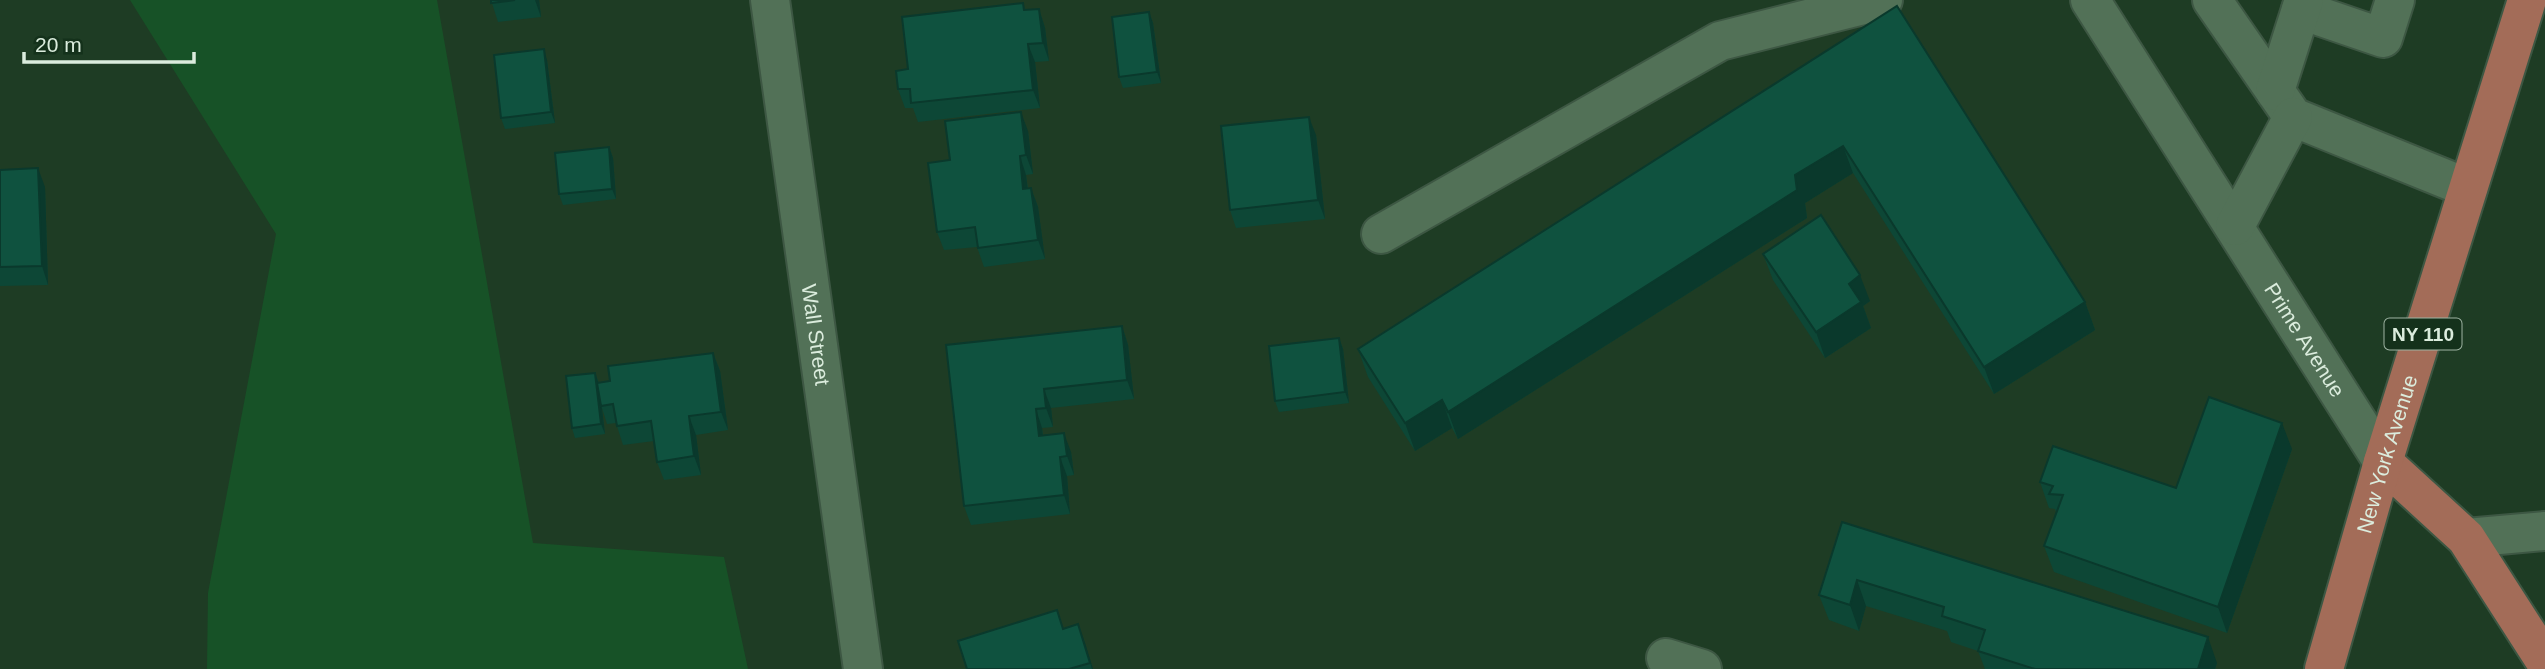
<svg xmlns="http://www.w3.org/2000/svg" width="2545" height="669" viewBox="0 0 2545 669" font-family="Arial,sans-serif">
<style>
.green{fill:#175227}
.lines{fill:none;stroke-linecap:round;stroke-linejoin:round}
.minor-casing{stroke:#3d5743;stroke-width:42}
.major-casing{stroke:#3d5743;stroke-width:42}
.minor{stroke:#527157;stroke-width:38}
.major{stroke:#a36c58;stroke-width:38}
.wall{fill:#0d4736}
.shaded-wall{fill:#0a392c}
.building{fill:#0f523f;stroke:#0a392c;stroke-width:2}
.labels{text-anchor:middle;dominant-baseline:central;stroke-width:7;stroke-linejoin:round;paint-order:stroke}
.shield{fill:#14311b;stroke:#9fb4a3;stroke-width:2}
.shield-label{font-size:19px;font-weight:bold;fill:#dbecdd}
.street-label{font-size:21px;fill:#dbecdd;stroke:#14311b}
</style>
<rect width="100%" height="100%" fill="#1e3c24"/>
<!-- green -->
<polygon class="green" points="130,0 437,0 533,543 724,557 748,669 207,669 208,593 276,234"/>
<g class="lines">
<!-- minor casing -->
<g class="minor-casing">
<g id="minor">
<path id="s1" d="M 770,0 L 863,669"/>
<path id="s2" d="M 2090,0 L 2383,462"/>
<polyline points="2212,0 2293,117 2468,188"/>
<polyline points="2301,10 2383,38 2395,0"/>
<polyline points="2275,91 2304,0"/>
<polyline points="2235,226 2293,117"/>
<polyline points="1381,234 1720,41 1883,0"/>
<polyline points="2466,538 2545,531"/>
<polyline points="1666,658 1702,669"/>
</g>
</g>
<!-- major casing -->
<g class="major-casing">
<g id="major">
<polyline points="2383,462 2466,538 2545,661"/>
<path id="s3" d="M 2324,669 L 2383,462 L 2527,0"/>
</g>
</g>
<!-- minor -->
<use href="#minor" class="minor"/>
<!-- major -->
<use href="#major" class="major"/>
</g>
<!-- wall -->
<g class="wall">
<polygon points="491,0 539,0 541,17 498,22"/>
<polygon points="1023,3 1025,10 1039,9 1045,28 1049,61 1035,62 1040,108 918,122 913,108 905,108 898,89 908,69"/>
<polygon points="1897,6 2085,302 2095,330 1994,394 1853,173 1805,203 1807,218 1458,439 1452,428 1415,451 1368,377 1358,349"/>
<polygon points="1149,12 1153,23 1161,83 1123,88 1119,77"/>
<polygon points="547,60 555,123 505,129 501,118"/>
<polygon points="1028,131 1033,174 1026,175 1028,188 1031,188 1038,207 1045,259 984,267 977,247 944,250 937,232 950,160"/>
<polygon points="1316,135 1325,219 1236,228 1230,210"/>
<polygon points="609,147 613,158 616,199 563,205 559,194"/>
<polygon points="0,170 45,187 48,285 0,286"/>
<polygon points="1763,254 1870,301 1863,306 1871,328 1825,358 1773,280"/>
<polygon points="1122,326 1128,345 1134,399 1051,408 1053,427 1042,428 1043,435 1071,452 1074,475 1067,476 1070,514 971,525 964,506 946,345"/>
<polygon points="1339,338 1343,349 1349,403 1279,412 1275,401"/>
<polygon points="713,353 720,371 728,430 696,435 701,475 664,480 657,462 654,441 623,445 616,423 607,424 602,408 605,434 575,438 572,428 595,373 599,383 610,381"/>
<polygon points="2292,449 2227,633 2054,572 2044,546 2056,512 2055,509 2049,508 2040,482 2176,488"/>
<polygon points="1842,522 2217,663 2215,669 1985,669 1978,651 1951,642 1947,631 1866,606 1859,631 1829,620 1819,595"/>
<polygon points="1057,610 1063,629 1078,624 1093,669 967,669"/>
</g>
<!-- shaded-wall -->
<g class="shaded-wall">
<polygon points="535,0 539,0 541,17"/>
<polygon points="1039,9 1045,28 1049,61 1043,43"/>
<polygon points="1149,12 1153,23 1161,83 1157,72"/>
<polygon points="1028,44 1035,62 1040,108 1033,90"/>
<polygon points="544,49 547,60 555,123 551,112"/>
<polygon points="1021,112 1028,131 1033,174 1026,155"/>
<polygon points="1309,117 1316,135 1325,219 1318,200"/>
<polygon points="1843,146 1853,173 1805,203 1807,218 1458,439 1448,412 1795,175"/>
<polygon points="609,147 613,158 616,199 612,189"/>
<polygon points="1020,156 1026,175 1030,208 1023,189"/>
<polygon points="38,168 45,187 48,285 42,266"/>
<polygon points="1031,188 1038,207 1045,259 1038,240"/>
<polygon points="1860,275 1870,301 1863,306 1871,328 1825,358 1816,332 1849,284"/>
<polygon points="2085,302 2095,330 1994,394 1984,367"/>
<polygon points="1122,326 1128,345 1134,399 1127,380"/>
<polygon points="1339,338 1343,349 1349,403 1345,392"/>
<polygon points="713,353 720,371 728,430 721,412"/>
<polygon points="595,373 599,384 605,434 601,424"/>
<polygon points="1044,389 1051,408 1053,427 1046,408"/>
<polygon points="1442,400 1452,428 1415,451 1405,423"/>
<polygon points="1036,409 1042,428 1045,454 1039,436"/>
<polygon points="689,416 696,435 701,475 694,456"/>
<polygon points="2282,423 2292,449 2227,633 2218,607"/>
<polygon points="1064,433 1071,452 1074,475 1067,456"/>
<polygon points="1060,457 1067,476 1070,514 1064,495"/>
<polygon points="1857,580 1866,606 1859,631 1850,605"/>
<polygon points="1078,624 1085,643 1093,669 1092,669"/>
<polygon points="2208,637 2217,663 2215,669 2198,669"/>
</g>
<!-- building -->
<g class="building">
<polygon points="491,0 515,0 491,3"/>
<polygon points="1023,3 1024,10 1039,9 1043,43 1028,44 1033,90 911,103 910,89 898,89 896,71 908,69 902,17"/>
<polygon points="1897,6 2085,302 1984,367 1843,146 1795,175 1797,190 1448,412 1442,400 1405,423 1358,349"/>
<polygon points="1149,12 1157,72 1119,77 1112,17"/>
<polygon points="544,49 551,112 501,118 494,55"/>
<polygon points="1021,112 1026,155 1020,156 1023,189 1031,188 1038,240 978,248 975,227 937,232 928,163 950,160 945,121"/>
<polygon points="1309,117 1318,200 1230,210 1221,126"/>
<polygon points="609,147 612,189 559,194 555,153"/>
<polygon points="38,168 42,266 0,267 0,170"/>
<polygon points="1821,215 1860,275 1849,284 1861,302 1816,332 1763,254"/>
<polygon points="1122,326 1127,380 1044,389 1046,408 1036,409 1039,436 1064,433 1067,456 1060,457 1064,495 964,506 946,345"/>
<polygon points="1339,338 1345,392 1275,401 1269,346"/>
<polygon points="713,353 721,412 689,416 694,456 657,462 651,421 617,426 613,404 601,406 597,383 610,381 608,366"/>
<polygon points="595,373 601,424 572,428 566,376"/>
<polygon points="2209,397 2282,423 2218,607 2044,546 2063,495 2049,494 2053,486 2040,482 2053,446 2176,488"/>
<polygon points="1842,522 2208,637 2198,669 2035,669 1978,651 1985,630 1942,616 1944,607 1857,580 1850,605 1819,595"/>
<polygon points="1057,610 1063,629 1078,624 1090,663 1069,669 967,669 958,641"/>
</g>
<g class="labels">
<!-- shield labels -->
<rect class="shield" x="2384.5" y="318.5" width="77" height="31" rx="5"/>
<g class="shield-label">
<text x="2423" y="334">NY 110</text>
</g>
<!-- street labels -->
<g class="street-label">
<text stroke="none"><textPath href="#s1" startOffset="338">Wall Street</textPath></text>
<text stroke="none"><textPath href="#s2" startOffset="402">Prime Avenue</textPath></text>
<text stroke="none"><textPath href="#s3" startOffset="224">New York Avenue</textPath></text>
</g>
</g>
<!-- scale -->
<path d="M24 52v10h170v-10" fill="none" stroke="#dbecdd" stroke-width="3.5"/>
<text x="35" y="52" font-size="21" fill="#dbecdd" stroke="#14311b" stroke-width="5" paint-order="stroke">20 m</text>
</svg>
